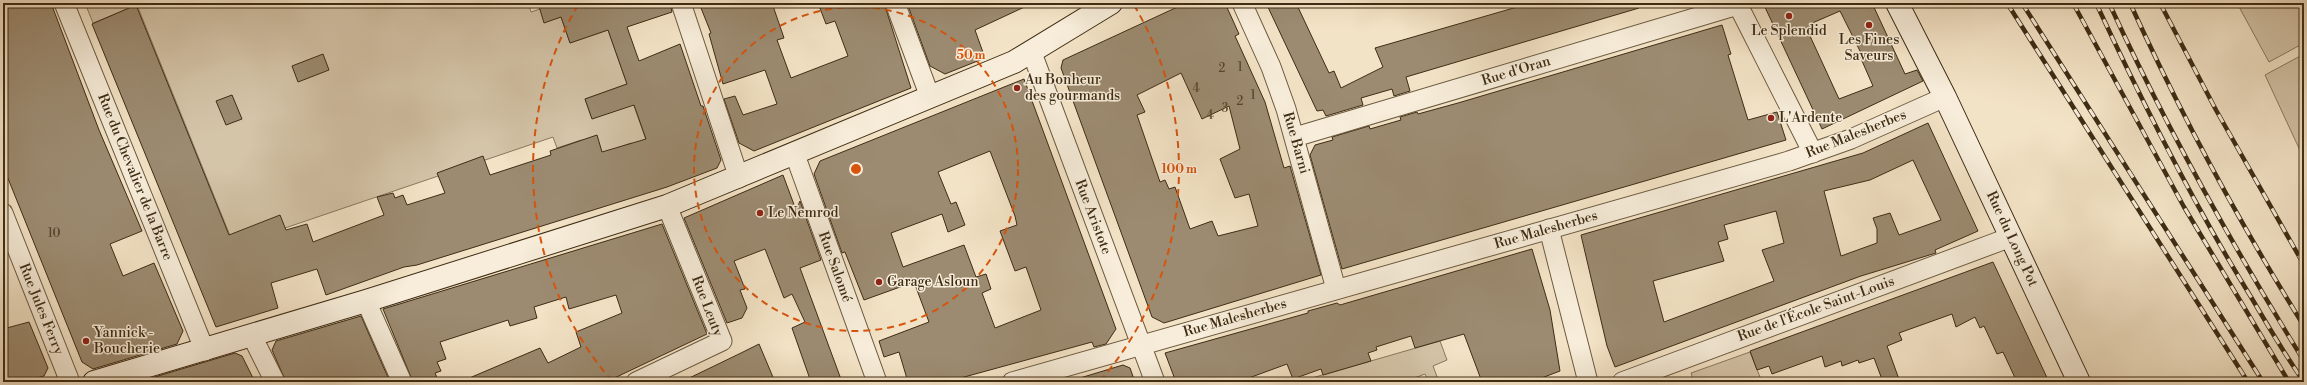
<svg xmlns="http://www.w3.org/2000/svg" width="2307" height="385" viewBox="0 0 2307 385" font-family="'Libre Bodoni',serif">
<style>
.green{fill:#d4c4a8;stroke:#89785e}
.building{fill:#9c8b71;stroke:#3e2c14;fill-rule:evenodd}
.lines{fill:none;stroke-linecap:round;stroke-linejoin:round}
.street-casing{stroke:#6b5a40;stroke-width:21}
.secondary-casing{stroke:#3e2c14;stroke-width:24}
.street{stroke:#f7edda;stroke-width:19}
.secondary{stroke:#f7edda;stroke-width:22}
.rail-casing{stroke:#3e2c14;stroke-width:4.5}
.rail{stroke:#f7edda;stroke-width:3;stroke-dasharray:9;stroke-linecap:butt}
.ring{fill:none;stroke:#d7540d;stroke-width:2;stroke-dasharray:7 5}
.poi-dot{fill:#8f2418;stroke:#f7edda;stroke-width:1.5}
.labels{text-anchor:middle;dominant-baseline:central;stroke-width:3;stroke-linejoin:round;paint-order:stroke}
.number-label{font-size:12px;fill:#56442b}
.poi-label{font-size:14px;fill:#3e2c14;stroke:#f7edda;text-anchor:start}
.street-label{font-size:14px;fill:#3e2c14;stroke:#f7edda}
.centre{fill:#d7540d;stroke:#f7edda;stroke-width:2}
.ring-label{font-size:12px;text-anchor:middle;font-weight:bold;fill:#d7540d;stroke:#f7edda;stroke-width:3;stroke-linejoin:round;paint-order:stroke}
</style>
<rect width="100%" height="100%" fill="#f3e3c6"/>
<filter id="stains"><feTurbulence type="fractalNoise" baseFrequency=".005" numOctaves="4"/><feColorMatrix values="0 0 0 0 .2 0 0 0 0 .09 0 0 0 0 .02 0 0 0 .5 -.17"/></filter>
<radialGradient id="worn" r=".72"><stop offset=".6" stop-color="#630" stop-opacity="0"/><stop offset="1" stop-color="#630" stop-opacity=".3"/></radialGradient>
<!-- green -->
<g class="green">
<polygon points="85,3 528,3 531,12 540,9 545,22 561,17 570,43 608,30 627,84 585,99 591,116 633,103 653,160 631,143 617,148 605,162 599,144 581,140 557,148 553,137 285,228 233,243 137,5 93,23"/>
<polygon points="2237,3 2304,3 2304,43 2269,62"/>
<polygon points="2304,54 2304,159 2265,75"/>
<polygon points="1440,341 1447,360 1433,366 1439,382 1429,382 1425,374 1404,382 1306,382 1305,380"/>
<polygon points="1750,352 1762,382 1702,382 1693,379 1691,373"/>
</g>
<!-- building -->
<g class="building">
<polygon points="3,3 51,3 99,130 142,231 110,244 123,276 154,263 183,331 177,344 93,369 82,362 3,166"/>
<polygon points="538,3 670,3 672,12 627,27 639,61 680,44 701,106 703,106 721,160 717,168 667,187 417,265 404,267 326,295 317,269 271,283 278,308 216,327 92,24 136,5 229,235 280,215 286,230 307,224 313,242 384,215 377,197 393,193 395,198 403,195 407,205 445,193 437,173 483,156 490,175 551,155 550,151 597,135 602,152 646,139 634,105 592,119 585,99 627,84 608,30 570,43 561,17 544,23"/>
<polygon points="699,3 772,3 784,38 777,40 791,78 848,56 835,21 826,24 818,3 884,3 911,88 754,151 739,143 724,99 735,96 743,115 777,104 765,70 723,84 709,34 711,33"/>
<polygon points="907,3 1033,3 975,30 985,58 945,74 930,66"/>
<path d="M 1186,3 L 1225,3 L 1239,34 L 1235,36 L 1265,102 L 1284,168 L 1290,166 L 1321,275 L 1164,323 L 1152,317 L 1061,68 L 1063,60 ZM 1181,73 L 1202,119 L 1229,106 L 1240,149 L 1220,159 L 1235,198 L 1249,194 L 1258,226 L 1218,236 L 1212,221 L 1190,229 L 1175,187 L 1169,189 L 1165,180 L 1160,182 L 1137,115 L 1145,112 L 1137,95 Z"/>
<polygon points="1266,3 1296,3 1329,73 1334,71 1341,88 1383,67 1375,48 1531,3 1639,3 1639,8 1406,77 1410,91 1394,96 1392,89 1361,98 1363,105 1326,116 1323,110 1317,111"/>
<path d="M 1763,3 L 1872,3 L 1905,74 L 1917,70 L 1923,81 L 1822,129 ZM 1840,11 L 1861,53 L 1859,54 L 1873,86 L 1839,99 L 1810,36 L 1814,34 L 1810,24 Z"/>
<polygon points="1722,25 1731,54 1728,55 1748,120 1777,112 1786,140 1342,269 1310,155 1315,145 1333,140 1332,137 1369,126 1370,129 1401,120 1400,117 1417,112 1418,114 1458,103"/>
<polygon points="323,54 329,70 298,82 292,66"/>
<path d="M 1024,79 L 1116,329 L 1106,344 L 1094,347 L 1092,342 L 946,382 L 908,382 L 899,352 L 884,357 L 879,341 L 929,322 L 914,282 L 864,300 L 845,252 L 842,253 L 814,174 L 820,161 ZM 990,151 L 1015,216 L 1017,225 L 1000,231 L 1015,271 L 1026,267 L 1041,310 L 995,328 L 982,293 L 991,289 L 986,274 L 976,277 L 964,245 L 903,267 L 891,233 L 942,214 L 948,232 L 965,225 L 956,202 L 951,204 L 938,172 Z"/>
<polygon points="232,95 242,119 226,125 216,101"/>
<path d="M 1928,123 L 1978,231 L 1935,250 L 1936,253 L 1861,276 L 1615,367 L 1607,346 L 1581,235 L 1863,153 ZM 1913,160 L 1941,220 L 1899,235 L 1890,213 L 1873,218 L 1877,229 L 1877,243 L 1841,256 L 1824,191 L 1870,180 ZM 1776,211 L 1784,243 L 1762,250 L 1774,281 L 1664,322 L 1653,281 L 1724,261 L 1718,242 L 1728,239 L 1724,225 Z"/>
<polygon points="783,175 796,210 800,201 821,260 800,268 842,382 811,382 792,328 805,322 792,294 784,298 765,249 734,261 745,289 740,290 747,308 742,318 727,323 684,218"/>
<polygon points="662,224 707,334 606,382 460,382 540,348 548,363 581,347 576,332 622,313 616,295 569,309 566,297 534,307 537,318 510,326 508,320 440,342 446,359 437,362 441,371 435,373 439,382 413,382 383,309"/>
<polygon points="1532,249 1550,310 1560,371 1531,382 1482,382 1464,334 1415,348 1411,336 1376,347 1377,350 1368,353 1371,361 1323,375 1321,369 1293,379 1287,364 1238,382 1176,382 1165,353 1308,313 1308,311 1337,303 1340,305"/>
<polygon points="1993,262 2049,382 2017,382 2003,352 1997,354 1984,326 1980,328 1975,317 1956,327 1952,314 1899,333 1902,340 1887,346 1900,382 1883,382 1874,358 1859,363 1858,360 1842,366 1841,361 1825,367 1822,356 1772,374 1769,366 1757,370 1750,351"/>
<polygon points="361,316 390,382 286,382 272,350 276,341"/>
<polygon points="29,322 48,368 44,376 22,382 3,382 3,329"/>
<polygon points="759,344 775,382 681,382 741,353"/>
<polygon points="235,353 242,356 255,382 138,382"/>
<polygon points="1123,365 1130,368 1135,382 1081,382 1080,378"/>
</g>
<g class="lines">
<!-- street casing -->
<g class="street-casing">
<g id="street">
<polyline points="64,3 205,351"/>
<polyline points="681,3 739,178"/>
<polyline points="895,3 930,97"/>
<polyline points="1242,3 1271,67 1286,109 1336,289"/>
<polyline points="1032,53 1155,382"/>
<polyline points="1295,137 1738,5 1813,153"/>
<polyline points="794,152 877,382"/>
<polyline points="3,213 70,382"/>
<polyline points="1549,229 1588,382"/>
<polyline points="366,301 402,382"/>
<polyline points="252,336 275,382"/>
<polyline points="636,382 722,341 667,206"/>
<polyline points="1012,382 1789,161 1851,139 1945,97"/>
<polyline points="1622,382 2011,237"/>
</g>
</g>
<!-- secondary casing -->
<g class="secondary-casing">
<g id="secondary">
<polyline points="1897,3 1945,97 2079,382"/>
<polyline points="94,382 366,301 667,206 1014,62 1111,3"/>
</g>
</g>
<!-- street -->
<use href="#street" class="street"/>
<!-- secondary -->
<use href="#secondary" class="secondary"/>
<!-- rail casing -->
<g class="rail-casing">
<g id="rail">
<polyline points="2007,3 2248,382"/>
<polyline points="2022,3 2263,382"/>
<polyline points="2073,3 2184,207 2289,382"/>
<path d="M 2096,3 C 2143,104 2193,203 2251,297 C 2268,326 2285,355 2304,382"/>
<path d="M 2109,3 C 2166,127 2232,245 2304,361"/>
<path d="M 2130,3 C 2181,115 2239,222 2304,326"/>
<polyline points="2160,3 2216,110 2304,265"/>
</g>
</g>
<!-- rail -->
<use href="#rail" class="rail"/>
</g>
<!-- distance rings -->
<g class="ring">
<circle cx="856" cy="169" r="162"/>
<path d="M612 381A323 323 0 0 1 578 5M1134 5A323 323 0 0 1 1100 381"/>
</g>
<!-- markers -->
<g class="poi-dot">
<circle cx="1789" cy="16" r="4"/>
<circle cx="1869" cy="25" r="4"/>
<circle cx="1017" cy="88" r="4"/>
<circle cx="1771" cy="118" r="4"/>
<circle cx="760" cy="213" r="4"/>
<circle cx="879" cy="282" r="4"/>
<circle cx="86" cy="341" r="4"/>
</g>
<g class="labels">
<!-- number labels -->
<g class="number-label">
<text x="1240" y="67">1</text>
<text x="1222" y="68">2</text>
<text x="1196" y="88">4</text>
<text x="1253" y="95">1</text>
<text x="1240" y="101">2</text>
<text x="1225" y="108">3</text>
<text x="1210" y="115">4</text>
<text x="54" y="233">10</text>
</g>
<!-- poi labels -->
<g class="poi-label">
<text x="1789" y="31" text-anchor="middle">Le Splendid</text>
<text x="1869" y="40" text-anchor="middle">Les Fines<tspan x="1869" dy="16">Saveurs</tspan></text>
<text x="1025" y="80">Au Bonheur<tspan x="1025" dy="16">des gourmands</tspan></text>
<text x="1779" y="118">L'Ardente</text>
<text x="768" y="213">Le Nemrod</text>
<text x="887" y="282">Garage Asloun</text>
<text x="94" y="333">Yannick -<tspan x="94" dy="16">Boucherie</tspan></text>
</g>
<!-- street labels -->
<g class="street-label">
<text transform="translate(1516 71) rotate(-17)">Rue d'Oran</text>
<text transform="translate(1856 134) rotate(-22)">Rue Malesherbes</text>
<text transform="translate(1296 143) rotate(74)">Rue Barni</text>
<text transform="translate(135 177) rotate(68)">Rue du Chevalier de la Barre</text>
<text transform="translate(1093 217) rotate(69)">Rue Aristote</text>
<text transform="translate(1546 230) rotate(-16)">Rue Malesherbes</text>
<text transform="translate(2012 239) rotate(65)">Rue du Long Pot</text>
<text transform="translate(835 267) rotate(70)">Rue Salomé</text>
<text transform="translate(707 306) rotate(69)">Rue Leuty</text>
<text transform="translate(41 309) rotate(68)">Rue Jules Ferry</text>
<text transform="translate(1816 309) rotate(-20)">Rue de l'École Saint-Louis</text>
<text transform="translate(1235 318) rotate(-16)">Rue Malesherbes</text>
</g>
</g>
<circle cx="856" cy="169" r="6" class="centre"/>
<g class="ring-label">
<text x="971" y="59">50 m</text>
<text x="1179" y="173">100 m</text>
</g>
<!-- margin -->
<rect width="2307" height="385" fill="none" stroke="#f3e3c6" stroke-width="16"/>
<rect x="4" y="4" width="2299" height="377" fill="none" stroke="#3e2c14" stroke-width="2"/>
<rect x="8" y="8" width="2291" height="369" fill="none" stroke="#3e2c14"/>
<rect width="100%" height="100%" filter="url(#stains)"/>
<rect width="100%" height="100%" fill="url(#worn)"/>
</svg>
